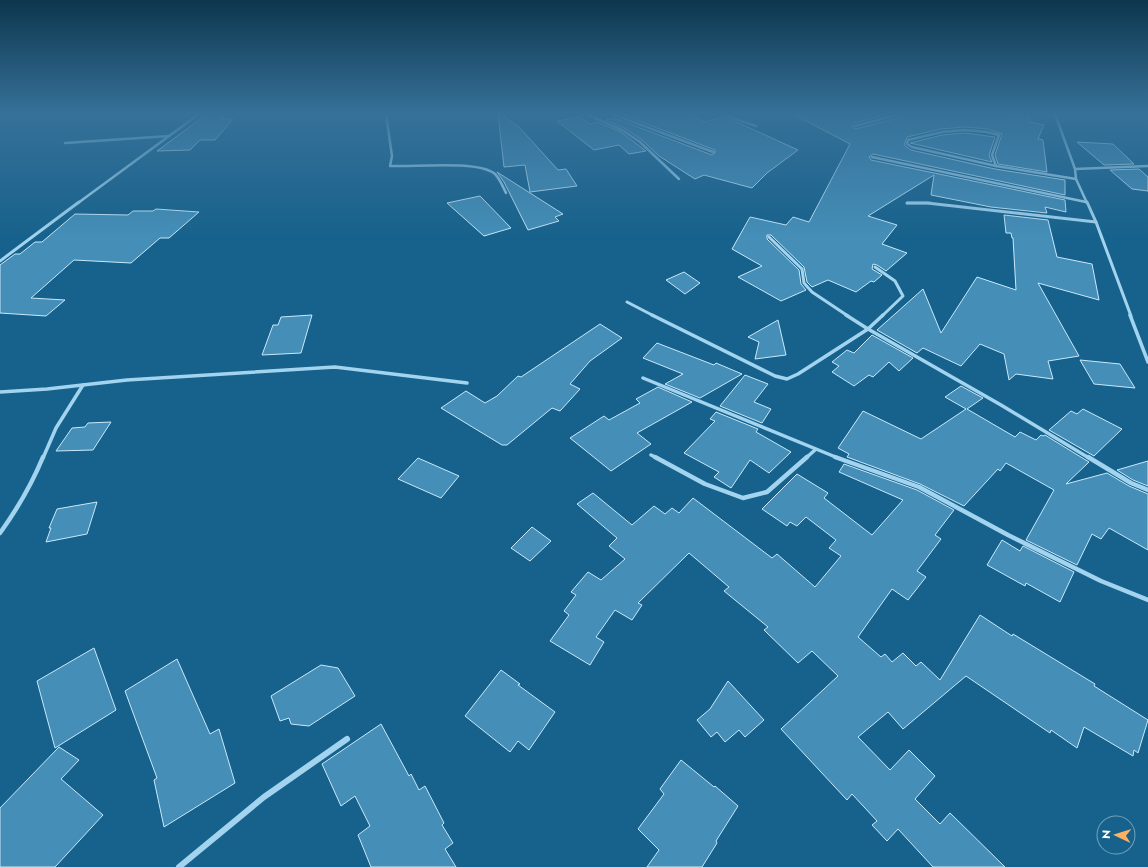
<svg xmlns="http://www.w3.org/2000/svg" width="1148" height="867" viewBox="0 0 1148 867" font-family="Jost,sans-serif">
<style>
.building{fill:#448eb7;stroke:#c8e9fb}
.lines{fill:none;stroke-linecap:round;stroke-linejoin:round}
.minor-far4{stroke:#a2d4ef;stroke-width:2.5}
.minor-far3{stroke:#a2d4ef;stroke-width:3}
.minor-far2{stroke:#a2d4ef;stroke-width:3.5}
.minor-far1{stroke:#a2d4ef;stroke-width:4.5}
.minor{stroke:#a2d4ef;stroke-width:6}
</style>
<rect width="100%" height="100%" fill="#17628c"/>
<!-- building -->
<g class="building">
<polygon points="207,114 224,114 221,119 233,119 215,140 200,140 190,150 157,151"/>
<polygon points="498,114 501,114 520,128 558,170 566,169 577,186 530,192 525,165 504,167"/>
<polygon points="626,114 690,114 704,122 722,117 741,124 798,150 767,173 752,188 704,175 695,179 659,156 642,140 624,128 606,120 614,118 712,155 715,153 715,150 623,115"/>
<polygon points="793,114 888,114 854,123 852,126 855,129 902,117 904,114 1013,114 1030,118 1029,122 1044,125 1038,139 1043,140 1047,172 998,164 995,155 1002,134 988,129 965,127 941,129 907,137 904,145 911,150 995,169 1065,180 1065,195 873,154 869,157 871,160 1065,200 1066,212 1045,207 1047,213 991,207 931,195 934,175 868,216 897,225 882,244 907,253 886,271 877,265 873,264 872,269 882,275 874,282 871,281 856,292 828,280 812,287 807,282 804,267 771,235 767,235 767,239 799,270 801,284 806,290 781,301 738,277 762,266 732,249 750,217 786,225 793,217 809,222 850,144"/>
<polygon points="580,117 590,124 597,122 621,132 646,151 629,154 619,145 594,150 557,121"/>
<polygon points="965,133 995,137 989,155 992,162 910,143 942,135"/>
<polygon points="1077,142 1113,144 1134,164 1104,165"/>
<polygon points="1139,169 1148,177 1148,191 1132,189 1110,170"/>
<polygon points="497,172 563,214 555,217 559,221 528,230 504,182"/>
<polygon points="480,196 511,228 484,236 447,203"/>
<polygon points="156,209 199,212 169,238 160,238 131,263 74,260 31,298 65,300 46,316 0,313 0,265 15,254 20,254 35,242 42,242 75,214 128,215 133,211 153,211"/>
<polygon points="1004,215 1048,220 1057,257 1092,264 1099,300 1038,283 1079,356 1048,361 1053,379 1016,374 1009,380 1004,354 980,344 961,366 923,348 917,353 877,330 923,289 941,333 977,277 1016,290 1013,238 1012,238 1011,233 1006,233"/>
<polygon points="684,272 700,283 685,294 666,280"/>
<polygon points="312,315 301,353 262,355 273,325 278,325 281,317"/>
<polygon points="778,320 786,355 755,359 759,342 748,337"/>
<polygon points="600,324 622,338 590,361 570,384 580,389 560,411 552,408 507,445 502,445 441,408 466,391 485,403 497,396 518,376 521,377"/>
<polygon points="872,335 913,358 899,371 889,362 873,377 869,375 854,386 832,372 839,366 832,362 847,350 854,353"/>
<polygon points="657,343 714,365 716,363 742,374 700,398 665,384 683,374 643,358"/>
<polygon points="1080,360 1120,364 1135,388 1094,384"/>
<polygon points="745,375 768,384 754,402 771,409 762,423 720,406"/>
<polygon points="961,386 983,398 967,409 1015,437 1020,432 1036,440 1041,435 1043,436 1045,435 1089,462 1066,484 1107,473 1129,486 1148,494 1148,550 1109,528 1101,539 1092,534 1077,565 1026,540 1054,490 1006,463 1000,471 998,469 964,506 920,484 847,457 849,454 838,448 863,411 921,439 966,409 945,397"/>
<polygon points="658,387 692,402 637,433 651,444 611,471 570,438 604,416 609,420 640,403 636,399"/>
<polygon points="1083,409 1122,429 1094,456 1049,430 1071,411 1077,414"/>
<polygon points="716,412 758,429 756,432 791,452 769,473 750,460 731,488 714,477 719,472 684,453 715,421 710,419"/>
<polygon points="111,422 93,450 56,451 72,428 85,427 88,423"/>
<polygon points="418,458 459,476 441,498 398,479"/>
<polygon points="1148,461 1148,486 1133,480 1117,470"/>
<polygon points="844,464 917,490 954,510 935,535 941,539 917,571 926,577 908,600 892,589 858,637 881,657 885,654 892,662 903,653 916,666 921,662 940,680 980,615 1012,636 1013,634 1095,684 1094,686 1148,720 1138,753 1134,750 1133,756 1084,727 1077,748 1051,730 1050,733 966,676 903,729 888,712 858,737 890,770 909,750 935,776 915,799 940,824 950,813 1005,867 933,867 898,829 887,841 872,825 877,821 852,794 847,800 781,729 838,676 812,651 798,663 764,630 768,627 724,591 729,587 689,553 638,603 642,605 632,620 615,610 596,637 604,642 590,665 550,641 569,615 564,611 576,595 571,592 588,572 601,580 625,559 609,546 617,538 577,504 593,493 632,525 654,506 665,514 672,508 679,513 693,498 772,558 777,554 815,587 841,556 829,548 836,540 806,517 797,526 790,522 787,526 762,509 797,474 828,493 824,498 872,535 903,500 839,472"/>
<polygon points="97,502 87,534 46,542 51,528 49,528 57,509"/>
<polygon points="532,527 551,541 530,561 511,548"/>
<polygon points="1002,540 1020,551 1023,546 1074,572 1060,602 1026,583 1025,586 987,565"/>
<polygon points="94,648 116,710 55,748 37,681"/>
<polygon points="177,659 210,734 219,729 235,783 164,827 154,780 157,778 125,691"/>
<polygon points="321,665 338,668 355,696 309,726 291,724 289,718 280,721 271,696"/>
<polygon points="501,670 520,684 518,685 555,712 529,750 518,741 510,752 465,716"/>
<polygon points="728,681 764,720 745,737 739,730 725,742 717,732 711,737 697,720 710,709"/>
<polygon points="381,724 409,776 411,774 419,790 425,786 444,823 442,825 453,843 445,849 456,867 371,867 358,835 370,826 355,796 341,806 322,764"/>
<polygon points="59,747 79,760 61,779 103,815 55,867 0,867 0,808"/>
<polygon points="681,760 714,787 715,786 738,806 716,841 717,843 702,867 647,867 659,850 638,829 664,794 660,789"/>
</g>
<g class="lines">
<!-- minor-far4 -->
<g class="minor-far4">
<path d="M 386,114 L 392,156 L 390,166 C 414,167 478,160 495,174 C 500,179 503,187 506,193"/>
<polyline points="586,114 622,130 640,142 679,179"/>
<polyline points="612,114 713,152"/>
<polyline points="721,114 756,126"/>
<polyline points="1055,114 1075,169 1076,179 1087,203"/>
<polyline points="855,126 901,114"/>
<polygon points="965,130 987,132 999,135 992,155 996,166 912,147 907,144 908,140 942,132"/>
<polyline points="65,143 169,136"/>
<polyline points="872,157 1086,202"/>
<polyline points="996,166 1076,179"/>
<polyline points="1075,169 1148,166"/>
<polyline points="78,203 199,114"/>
<polyline points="907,203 931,203"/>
</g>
<!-- minor-far3 -->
<g class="minor-far3">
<polyline points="1087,202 1096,222 1131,316"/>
<polyline points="907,203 927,203 1096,222"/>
<polyline points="769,237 802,269 804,283 812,292 848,316"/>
<polyline points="0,261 79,202"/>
<polyline points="875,267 895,281 903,296 882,316"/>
<polyline points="627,302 654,316"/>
</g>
<!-- minor-far2 -->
<g class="minor-far2">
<polyline points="652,315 775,376 787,379 798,374 868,329 883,315"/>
<polyline points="846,315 868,329 1001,405 1089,458"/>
<polyline points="1130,315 1148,362"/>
<polyline points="643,378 838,458"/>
<polyline points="0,392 47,389 127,380 335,367 467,383"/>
<polyline points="651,455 657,458"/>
<polyline points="43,458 56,428 83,385"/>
<polyline points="806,458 815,450"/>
</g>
<!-- minor-far1 -->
<g class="minor-far1">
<polyline points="655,457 705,484 743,498 767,492 807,457"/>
<polyline points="835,457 919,487 1008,535 1101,581 1148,600"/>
<polyline points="1088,457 1131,483 1148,490"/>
<path d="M 0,533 C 18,508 31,486 43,457"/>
</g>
<!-- minor -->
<polyline class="minor" points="179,867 264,797 347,739"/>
</g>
<!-- sky -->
<linearGradient id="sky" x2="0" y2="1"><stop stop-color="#0d364d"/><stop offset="0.48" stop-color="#367199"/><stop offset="1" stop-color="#367199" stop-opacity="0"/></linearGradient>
<rect width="1148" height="236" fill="url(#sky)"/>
<!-- north arrow -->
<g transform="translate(1116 835) rotate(274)"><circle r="19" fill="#17628c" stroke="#74a1ba"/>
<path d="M0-3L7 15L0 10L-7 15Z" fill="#ffb160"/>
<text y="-6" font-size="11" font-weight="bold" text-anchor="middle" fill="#ffffff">N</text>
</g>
</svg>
